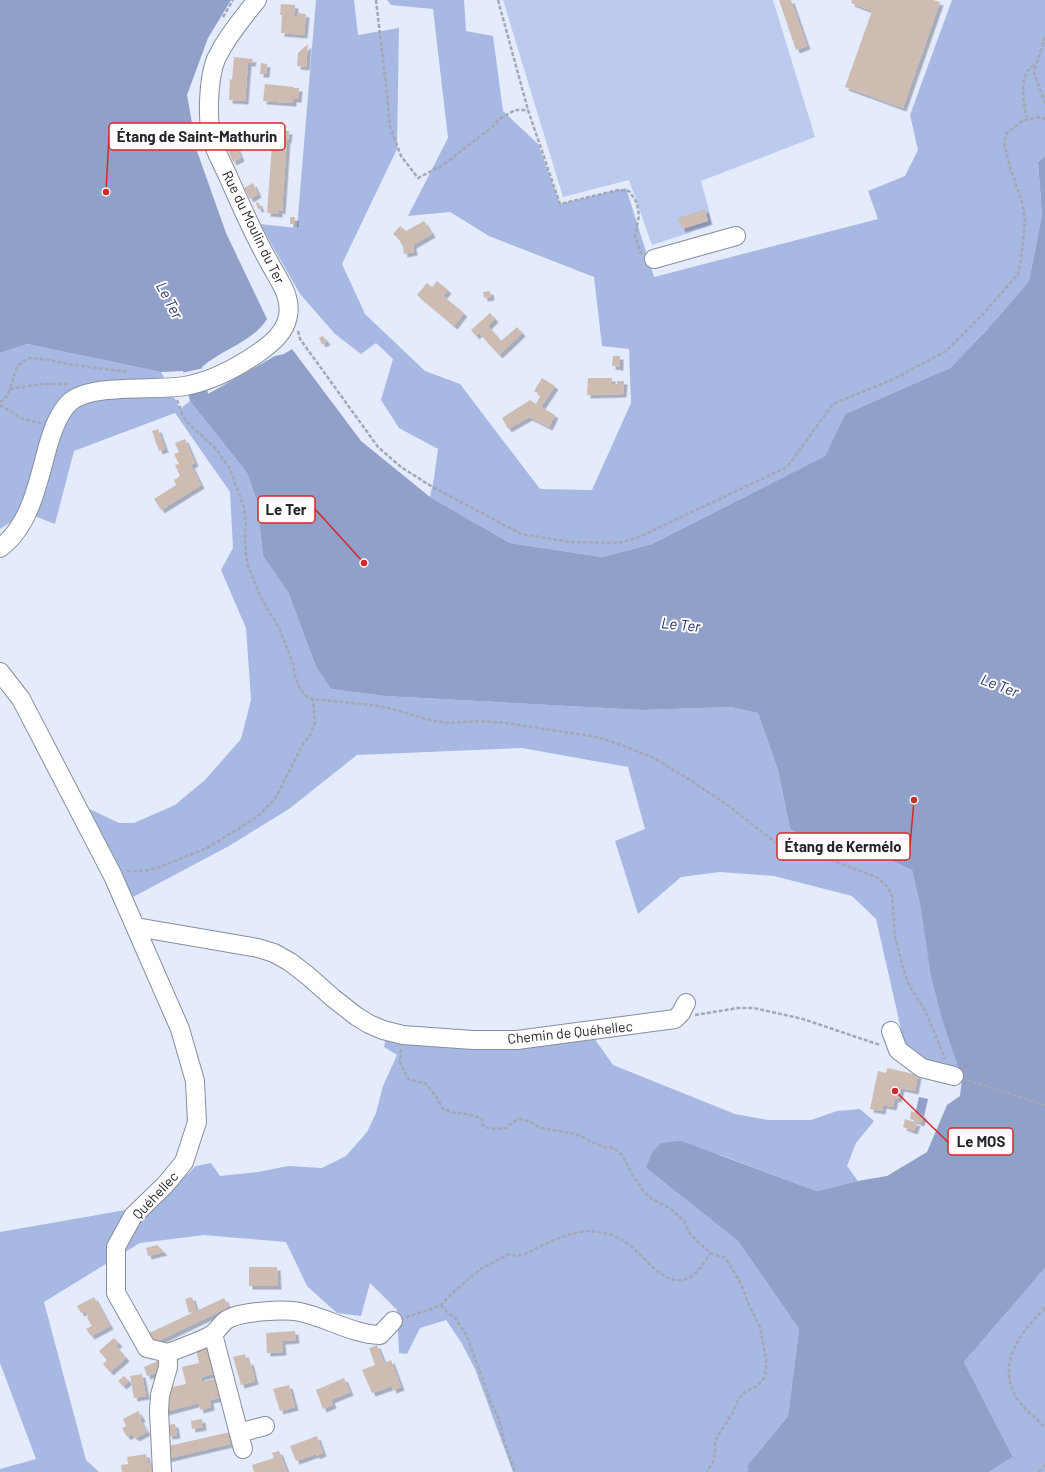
<svg xmlns="http://www.w3.org/2000/svg" width="1045" height="1472" viewBox="0 0 1045 1472" font-family="Barlow,sans-serif">
<style>
.green{fill:#bccaed}
.forest{fill:#a7b8e2}
.water{fill:#90a0c9}
.pier{fill:#e4ebfd}
.building{fill:#cebcb2;filter:url(#shadow)}
.lines{fill:none;stroke-linecap:round;stroke-linejoin:round}
.minor-casing{stroke:#868d9d;stroke-width:20}
.path{stroke:#a2a8b6;stroke-width:2.5;stroke-dasharray:4 2;stroke-linecap:butt}
.minor{stroke:#fff;stroke-width:18}
.labels{text-anchor:middle;dominant-baseline:central;stroke-width:4;stroke-linejoin:round;paint-order:stroke}
.street-label{font-size:14px;fill:#22252b;stroke:#fff}
.water-label{font-size:15px;font-style:italic;fill:#213064;stroke:#fff}
.leader{fill:none;stroke:#d62828;stroke-width:1.5}
.callout-dot{fill:#d62828;stroke:#fff;stroke-width:1.5}
.callout{fill:#fff;stroke:#d62828;stroke-width:1.5}
.callout-label{font-size:15px;text-anchor:middle;font-weight:bold;fill:#22252b}
</style>
<defs>
<filter id="shadow"><feDropShadow dx="3.5" dy="3.5" stdDeviation="0" flood-color="#0004"/></filter>
</defs>
<rect width="100%" height="100%" fill="#e4ebfd"/>
<!-- green -->
<polygon class="green" points="503,0 773,0 815,137 701,181 713,225 652,245 629,180 563,197"/>
<!-- forest -->
<g class="forest">
<polygon points="316,0 354,0 358,35 399,28 397,149 342,264 365,314 425,371 460,384 540,489 592,490 631,403 629,349 602,346 594,277 489,236 450,212 408,216 448,138 433,9 391,5 387,0 464,0 466,31 493,36 503,111 538,144 560,204 626,188 654,277 878,219 868,191 905,176 918,150 910,115 952,0 1045,0 1045,156 1038,162 1042,215 1029,281 986,331 950,368 845,414 825,456 652,544 602,557 510,543 430,497 434,478 438,449 399,428 381,400 393,359 376,343 361,354 335,334 300,294 260,224 297,228"/>
<polygon points="27,344 161,372 180,409 190,401 247,473 257,501 263,556 288,592 316,667 331,689 384,696 642,710 730,707 758,713 778,770 790,829 840,857 882,856 912,870 921,909 944,1026 961,1076 922,1068 903,1049 901,1029 876,919 852,896 774,876 720,872 681,877 638,914 615,841 645,829 628,767 522,748 357,755 289,809 229,846 133,897 81,805 119,823 134,823 175,805 205,780 241,739 251,700 246,628 221,570 233,548 230,492 175,413 74,451 55,524 37,517 14,520 0,529 0,353"/>
<polygon points="587,1028 613,1065 735,1114 768,1120 811,1120 837,1111 860,1109 874,1121 856,1143 847,1166 858,1181 817,1191 720,1155 646,1168 738,1241 799,1329 788,1416 747,1466 748,1472 513,1472 475,1369 461,1342 446,1320 420,1328 407,1354 399,1353 397,1310 370,1283 361,1316 337,1313 307,1286 286,1242 204,1235 140,1243 44,1302 86,1460 99,1472 0,1472 0,1469 36,1459 0,1363 0,1232 154,1205 196,1166 211,1163 220,1176 258,1172 288,1166 322,1168 346,1156 367,1132 376,1113 383,1086 397,1055 384,1047 387,1032 473,1040"/>
<polygon points="1045,1268 1045,1472 989,1472 1013,1457 964,1362"/>
</g>
<!-- water -->
<g class="water">
<path d="M 0,0 L 231,0 L 208,38 L 187,95 L 197,151 L 226,233 L 267,319 C 253,342 222,349 202,367 L 208,394 L 275,356 L 284,354 L 292,349 L 361,441 L 430,497 L 510,543 L 602,557 L 652,544 L 825,456 L 845,414 L 950,368 L 986,331 L 1029,281 L 1042,215 L 1038,162 L 1045,156 L 1045,1268 L 964,1362 L 1013,1457 L 989,1472 L 748,1472 L 747,1466 L 788,1416 L 799,1329 L 738,1241 L 646,1168 L 652,1153 L 661,1143 L 681,1141 L 817,1191 L 858,1181 L 887,1176 L 927,1152 L 947,1105 L 960,1096 L 962,1079 L 944,1026 L 931,976 L 921,909 L 912,870 L 882,856 L 840,857 L 790,829 L 778,770 L 758,713 L 730,707 L 642,710 L 384,696 L 331,689 L 316,667 L 288,592 L 263,556 L 257,501 L 247,473 L 190,401 L 183,371 L 161,372 L 27,344 L 0,353 Z"/>
<polygon points="919,1097 928,1099 924,1117 915,1115"/>
</g>
<!-- pier -->
<polygon class="pier" points="204,368 209,388 186,394 181,373"/>
<!-- building -->
<g class="building">
<polygon points="779,0 791,0 807,46 796,50"/>
<polygon points="852,0 933,0 940,2 903,108 845,87 872,11 851,3"/>
<polygon points="281,4 295,5 294,16 297,16 297,13 306,14 304,35 281,33 282,15 280,15"/>
<polygon points="308,44 306,67 297,66 298,53"/>
<polygon points="234,57 253,59 252,63 248,63 245,101 229,100 230,79 232,80"/>
<polygon points="261,63 267,64 266,74 260,74"/>
<polygon points="265,84 294,87 294,88 299,88 298,99 293,99 293,103 263,101"/>
<polygon points="273,130 289,131 288,140 287,139 282,211 279,210 279,214 267,213"/>
<polygon points="236,146 241,158 233,162 228,150"/>
<polygon points="253,183 258,194 250,199 244,188"/>
<polygon points="258,202 261,208 258,209 256,203"/>
<polygon points="705,209 708,221 682,229 678,218"/>
<rect x="290" y="217" width="5" height="7"/>
<polygon points="424,221 432,234 413,245 414,252 404,254 403,247 399,239 393,234 400,226 406,231"/>
<polygon points="437,281 448,290 443,296 464,313 454,326 417,295 427,283 432,287"/>
<polygon points="490,291 491,297 484,298 483,292"/>
<polygon points="490,313 495,319 488,326 501,341 517,327 522,333 499,355 479,333 476,336 471,330"/>
<polygon points="323,336 327,342 322,344 319,338"/>
<polygon points="613,356 620,356 620,367 612,366"/>
<polygon points="542,378 555,386 541,407 555,415 549,427 529,417 508,429 502,418 530,400 536,404 541,395 534,391"/>
<polygon points="588,378 612,378 612,384 617,384 617,381 624,381 623,394 587,395"/>
<polygon points="158,429 165,449 159,451 152,431"/>
<polygon points="185,439 195,463 191,465 201,485 161,510 154,499 176,485 174,480 180,476 175,465 179,464 174,454 179,452 175,443"/>
<polygon points="887,1068 918,1075 915,1091 901,1088 898,1099 895,1098 893,1107 883,1105 882,1111 870,1109 878,1071 886,1073"/>
<polygon points="911,1111 923,1115 921,1123 910,1119"/>
<polygon points="905,1119 917,1123 914,1131 903,1127"/>
<polygon points="157,1245 164,1252 148,1256 146,1248"/>
<polygon points="249,1267 277,1267 278,1286 249,1286"/>
<polygon points="94,1297 110,1326 91,1336 86,1329 92,1326 87,1318 88,1317 85,1311 81,1313 77,1306"/>
<polygon points="192,1297 196,1310 189,1313 185,1299"/>
<polygon points="224,1298 229,1307 152,1344 147,1334"/>
<polygon points="295,1331 296,1340 282,1341 283,1352 267,1353 266,1333"/>
<polygon points="114,1338 119,1343 116,1346 126,1358 110,1372 103,1364 107,1360 99,1351"/>
<polygon points="377,1345 384,1363 391,1360 401,1387 393,1390 392,1386 372,1393 362,1370 375,1365 369,1348"/>
<polygon points="207,1346 213,1374 201,1377 202,1382 218,1378 224,1397 210,1400 211,1407 200,1410 199,1403 165,1412 164,1399 170,1398 167,1388 186,1384 182,1367 199,1363 196,1349"/>
<polygon points="245,1354 247,1362 250,1361 255,1381 241,1385 233,1357"/>
<polygon points="160,1360 164,1370 147,1376 144,1367"/>
<polygon points="142,1374 146,1396 134,1398 130,1376"/>
<polygon points="124,1376 129,1381 123,1386 118,1381"/>
<polygon points="344,1378 350,1392 331,1400 333,1405 323,1409 316,1390"/>
<polygon points="289,1385 295,1407 280,1411 273,1389"/>
<polygon points="138,1411 142,1418 140,1420 147,1432 136,1438 131,1434 127,1437 122,1428 126,1426 123,1419"/>
<polygon points="202,1419 203,1427 192,1429 191,1421"/>
<polygon points="175,1424 177,1435 169,1436 167,1425"/>
<polygon points="230,1432 234,1443 166,1459 164,1447"/>
<polygon points="317,1436 323,1453 316,1456 316,1454 296,1461 290,1446"/>
<polygon points="279,1451 287,1472 254,1472 252,1465 274,1458 272,1453"/>
<polygon points="146,1454 148,1464 153,1463 155,1472 122,1472 121,1465 128,1464 127,1457"/>
</g>
<g class="lines">
<!-- minor casing -->
<g class="minor-casing">
<g id="minor">
<polyline points="654,259 736,236"/>
<path d="M 0,548 C 31,525 38,481 48,446 C 52,432 58,413 70,402 C 91,383 155,391 185,386 C 212,381 235,369 258,353 C 271,344 285,333 288,316 C 292,295 277,278 268,260 C 252,232 240,203 227,174 C 222,163 215,151 212,139 C 207,119 208,79 216,59 C 218,55 221,50 223,46 C 234,28 244,16 257,0"/>
<polyline points="0,672 21,699 113,876 180,1029 195,1081 197,1122 184,1162 165,1185 133,1216 116,1247 116,1293 147,1348 168,1353 168,1367 160,1395 159,1411 162,1472"/>
<polyline points="136,927 258,948 274,953 290,962 307,975 333,998 356,1016 369,1024 383,1030 403,1035 473,1040 517,1040 675,1019 681,1013 686,1003"/>
<polyline points="891,1031 898,1050 922,1068 954,1076"/>
<polyline points="213,1334 243,1449"/>
<path d="M 168,1353 C 180,1348 202,1341 213,1334 C 218,1330 222,1322 228,1319 C 242,1311 285,1309 300,1312 C 328,1318 352,1334 380,1335 L 393,1321"/>
<polyline points="239,1433 265,1426"/>
</g>
</g>
<!-- path -->
<g class="path">
<polyline points="376,0 387,94 390,127 401,156 418,178 443,165 491,128 501,118 515,110 528,110"/>
<polyline points="498,0 528,110 560,204 618,190 629,191 637,203 639,216 635,236 641,254"/>
<polyline points="223,17 233,0"/>
<polyline points="1045,37 1034,72 1045,103"/>
<path d="M 1027,119 C 1024,104 1020,87 1027,72 C 1029,69 1033,66 1035,63"/>
<polyline points="298,331 300,339 378,447 401,467 431,486 521,534 570,542 618,543 637,538 787,467 833,404 896,378 946,351 984,313 1018,274 1021,260 1025,220 1023,205 1010,167 1004,143 1007,133 1022,121 1039,117 1045,119"/>
<polyline points="10,389 42,384 70,384"/>
<polyline points="177,400 183,416 188,423 216,449 230,469 244,507 246,522 245,537 246,553 248,566 261,598 279,628 293,664 295,677 300,689 307,697 313,699 373,705 393,709 426,719 447,723 480,721 506,723 596,737 619,744 654,758 690,780 726,804 775,842 786,848 824,857 878,878 888,887 892,896 895,937 904,971 909,985 926,1012 945,1059"/>
<polyline points="0,402 6,397 10,389 17,366 29,358 45,359 67,364 129,372"/>
<polyline points="0,405 23,419 41,423"/>
<polyline points="127,871 145,871 160,867 207,848 241,827 259,815 275,799 303,744 311,734 315,723 313,699"/>
<polyline points="695,1015 738,1008 754,1008 803,1019 880,1045"/>
<polyline points="401,1049 400,1062 408,1079 426,1084 436,1096 442,1108 454,1113 462,1113 478,1117 482,1119 482,1124 484,1127 494,1129 506,1128 513,1122 519,1119 528,1121 541,1128 576,1134 603,1147 614,1148 623,1156 633,1176 644,1192 652,1199 671,1209 684,1221 689,1232 696,1240 711,1253 715,1255 723,1257 728,1262 742,1286 748,1303 760,1327 766,1360 766,1369 764,1378 757,1386 745,1392 738,1400 732,1414 717,1437 715,1445 715,1454 713,1462 707,1472"/>
<polyline points="967,1080 1045,1105"/>
<polyline points="441,1305 447,1312 455,1318 467,1336 492,1406 498,1417 505,1444 515,1472"/>
<path d="M 1045,1308 C 1019,1333 993,1369 1021,1404 C 1028,1413 1038,1419 1045,1428"/>
<path d="M 406,1317 L 429,1310 L 441,1305 L 451,1294 L 482,1268 L 509,1254 C 523,1259 531,1250 543,1245 C 559,1238 580,1228 598,1232 C 606,1233 615,1236 621,1239 C 642,1250 667,1297 694,1274 C 701,1269 706,1259 711,1253"/>
<polyline points="1039,1472 1045,1465"/>
</g>
<!-- minor -->
<use href="#minor" class="minor"/>
</g>
<g class="labels">
<!-- street labels -->
<g class="street-label">
<text transform="translate(254 227) rotate(64)">Rue du Moulin du Ter</text>
<text transform="translate(570 1032) rotate(-6)">Chemin de Quéhellec</text>
<text transform="translate(155 1195) rotate(-47)">Quéhellec</text>
</g>
<!-- water labels -->
<g class="water-label">
<text transform="translate(170 300) rotate(62)">Le Ter</text>
<text transform="translate(681 624) rotate(6)">Le Ter</text>
<text transform="translate(1000 685) rotate(21)">Le Ter</text>
</g>
</g>
<!-- callouts -->
<path class="leader" d="M106 192L109 136M364 563L315 509M914 800L910 846M895 1091L948 1142"/>
<g class="callout-dot">
<circle cx="106" cy="192" r="4"/>
<circle cx="364" cy="563" r="4"/>
<circle cx="914" cy="800" r="4"/>
<circle cx="895" cy="1091" r="4"/>
</g>
<g class="callout">
<rect x="109" y="123" width="176" height="27" rx="4"/>
<rect x="258" y="496" width="57" height="27" rx="4"/>
<rect x="777" y="833" width="133" height="27" rx="4"/>
<rect x="948" y="1128" width="65" height="27" rx="4"/>
</g>
<g class="callout-label">
<text x="197" y="142">Étang de Saint-Mathurin</text>
<text x="286" y="515">Le Ter</text>
<text x="843" y="852">Étang de Kermélo</text>
<text x="981" y="1147">Le MOS</text>
</g>
</svg>
